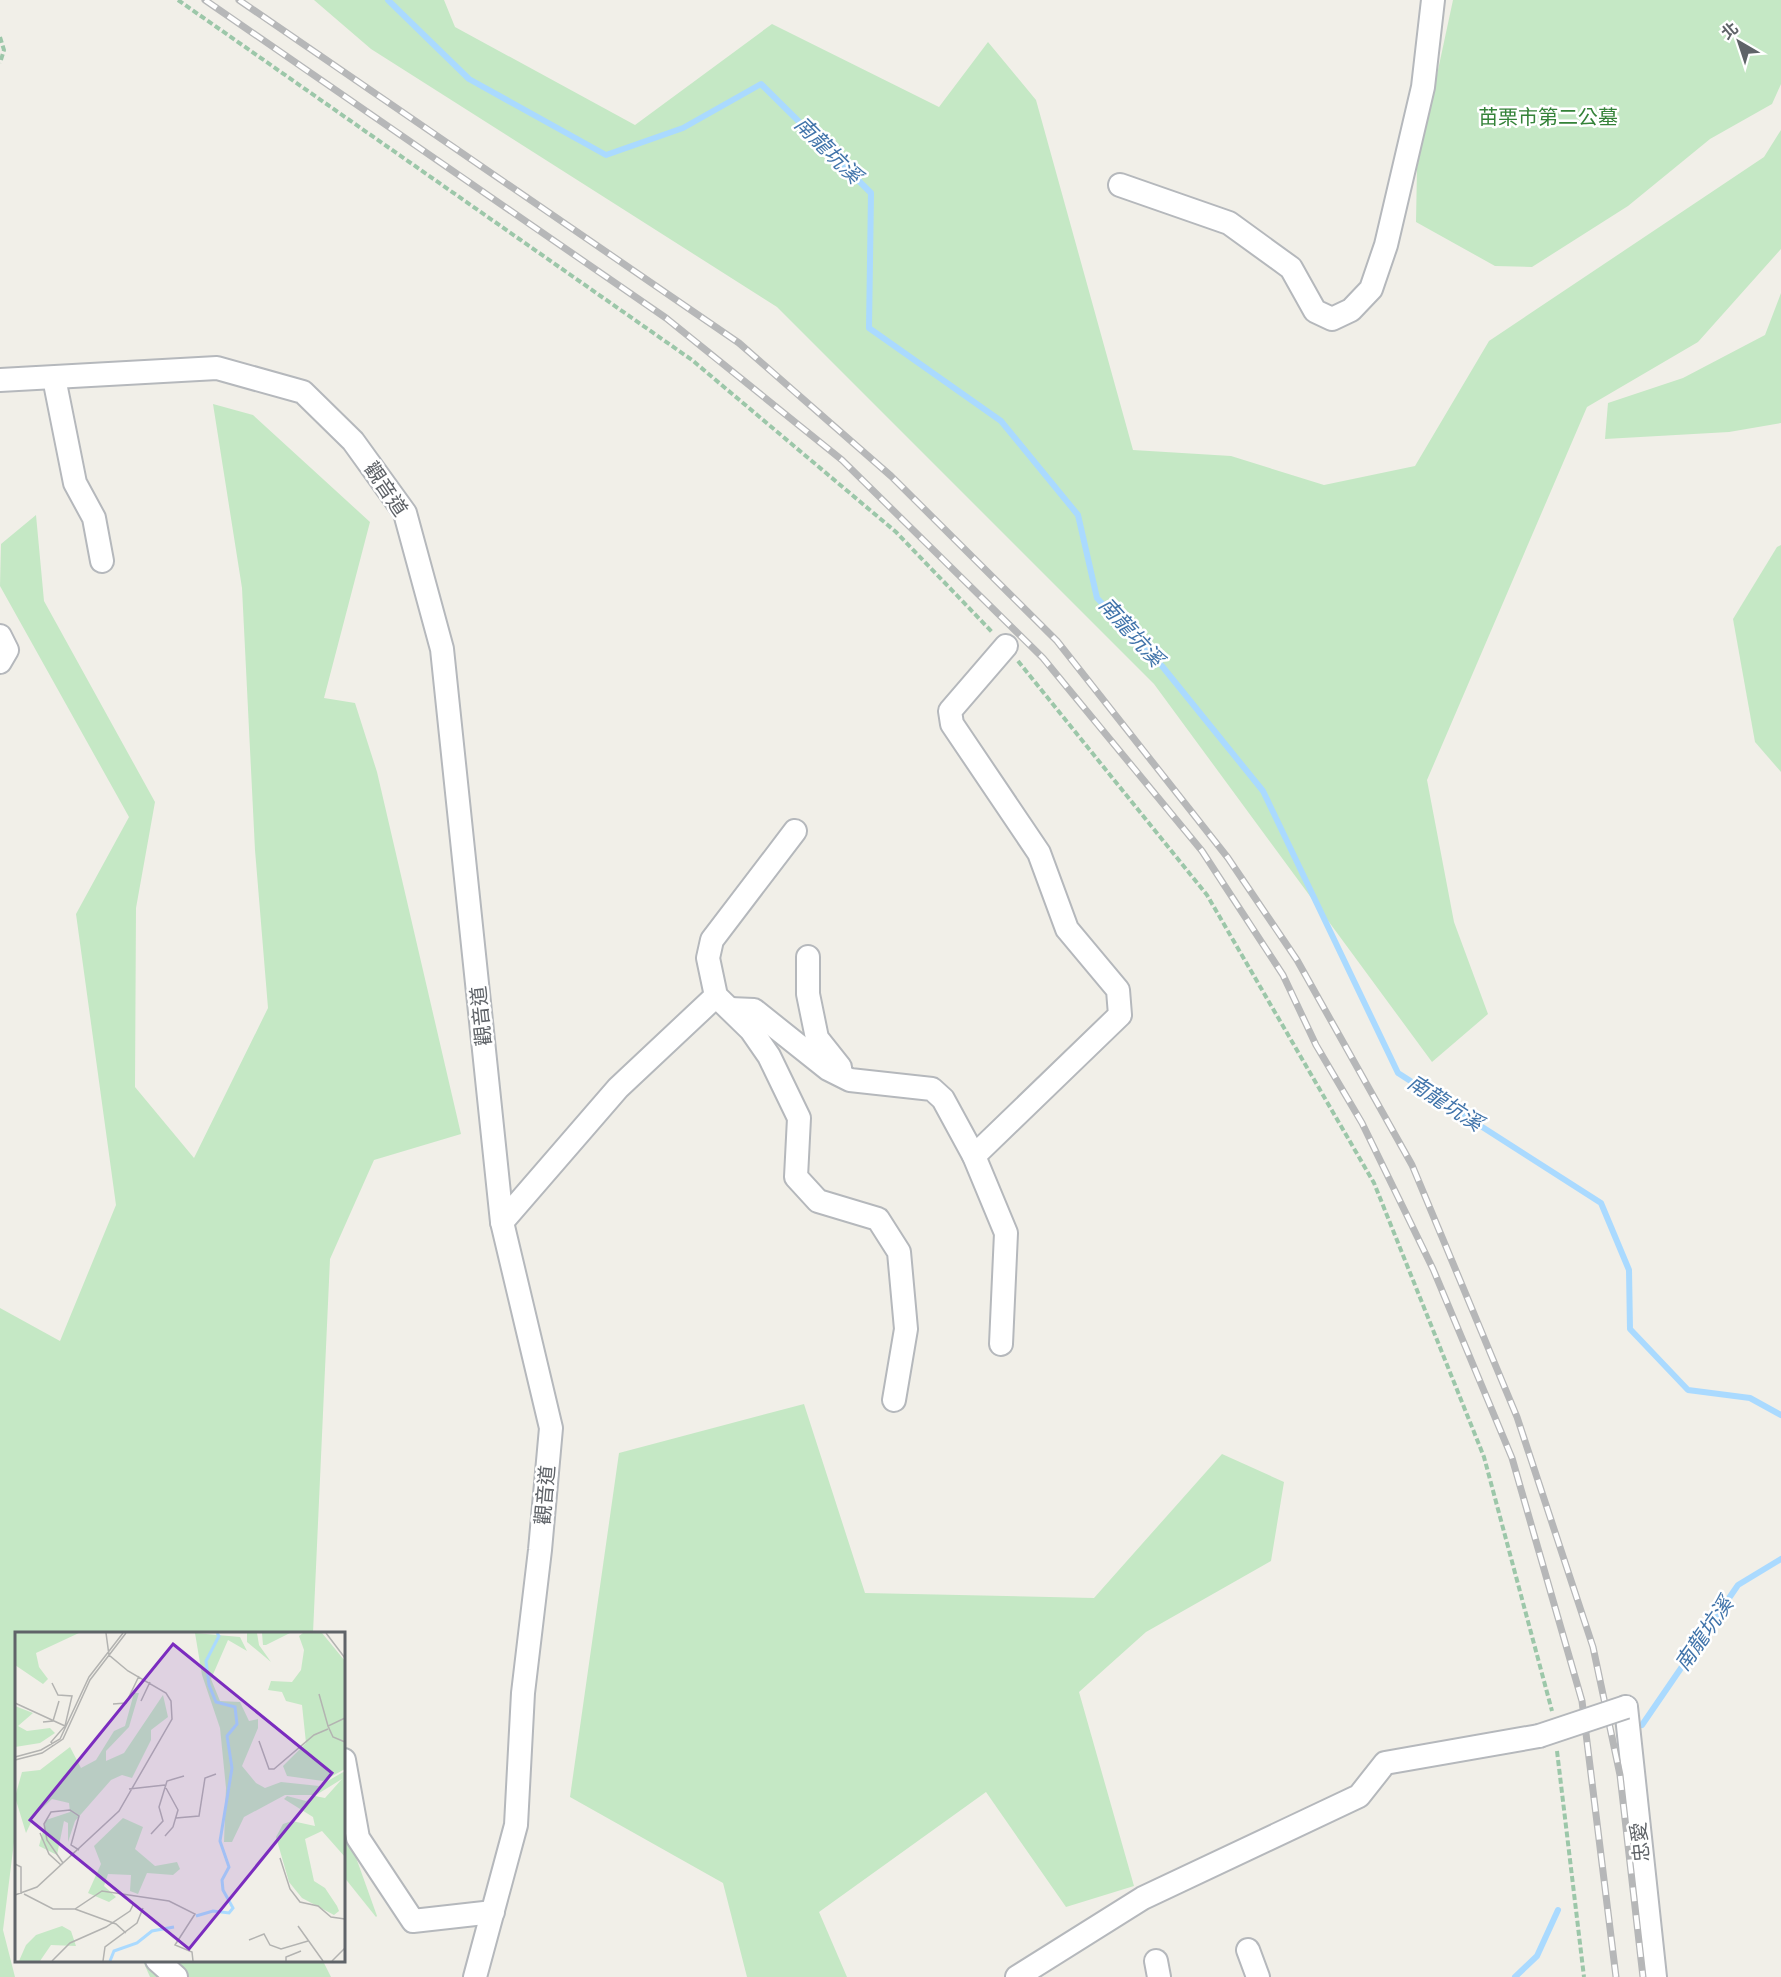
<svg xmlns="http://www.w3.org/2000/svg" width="1781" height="1977" viewBox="0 0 1781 1977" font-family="'DM Sans','Noto Sans TC',sans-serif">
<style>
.green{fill:#c5e8c5}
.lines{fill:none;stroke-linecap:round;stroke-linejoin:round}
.stream{stroke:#aadaff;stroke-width:6}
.minor-casing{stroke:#b5b8bc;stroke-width:26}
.path{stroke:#9cc7a9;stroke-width:4;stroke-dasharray:6 3;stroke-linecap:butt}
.minor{stroke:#fff;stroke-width:22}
.rail-casing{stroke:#b6b7b8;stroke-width:7}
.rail{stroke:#fff;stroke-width:4.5;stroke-dasharray:14;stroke-linecap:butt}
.minor-bridge-casing{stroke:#b5b8bc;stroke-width:26;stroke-linecap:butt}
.minor-bridge{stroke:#fff;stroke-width:22}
.labels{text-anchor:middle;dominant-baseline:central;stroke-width:5;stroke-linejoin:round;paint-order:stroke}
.park-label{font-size:20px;fill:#348238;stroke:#fff}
.street-label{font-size:20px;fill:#5f6368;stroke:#fff}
.water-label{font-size:21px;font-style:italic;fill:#4174aa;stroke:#fff}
.inset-river{fill:none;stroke:#aadaff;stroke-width:3}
.inset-road{fill:none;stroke:#b3b3b1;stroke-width:1.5}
.view{fill:#7b2cbf;fill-opacity:0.15;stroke:#7b2cbf;stroke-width:3}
.inset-edge{fill:none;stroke:#5f6368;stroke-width:3}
</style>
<rect width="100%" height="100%" fill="#f1efe8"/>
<!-- green -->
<g class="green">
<polygon points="314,0 444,0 455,27 635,125 772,24 939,107 988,42 1036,100 1133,450 1231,456 1324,485 1415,466 1489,341 1764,157 1781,130 1781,249 1698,342 1587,407 1427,780 1454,922 1488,1014 1432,1062 1154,684 777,307 371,49"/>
<polygon points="1453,0 1781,0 1781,84 1772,104 1710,139 1628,206 1532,267 1495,266 1416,222 1417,168"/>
<polygon points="1781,293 1781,423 1729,432 1605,439 1608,403 1683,378 1765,335"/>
<polygon points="213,404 253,415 370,522 324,698 355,703 377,772 461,1134 374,1160 330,1259 313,1633 16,1634 16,1826 3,1930 15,1977 0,1977 0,1308 60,1341 116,1205 76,914 129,817 0,586 1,544 36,515 44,601 155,802 136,908 135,1087 194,1158 268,1008 255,850 242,588"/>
<polygon points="1781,545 1781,772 1755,742 1733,619 1777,547"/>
<polygon points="804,1404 865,1593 1094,1598 1222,1454 1284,1482 1271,1561 1146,1632 1079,1692 1134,1886 1066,1907 986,1792 819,1912 847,1977 747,1977 723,1883 570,1797 619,1453"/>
<polygon points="344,1824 377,1916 376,1917 344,1877"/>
<polygon points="143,1961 323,1961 331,1977 150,1977"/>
</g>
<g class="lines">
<!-- stream -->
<g class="stream">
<polyline points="388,0 469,79 606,155 683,128 761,84 871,193 869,328 1001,421 1078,515 1097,598 1162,666 1263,791 1398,1073 1601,1203 1629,1270 1630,1329 1688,1390 1750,1398 1781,1415"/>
<polyline points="1642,1725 1738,1585 1781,1559"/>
<polyline points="1515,1977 1537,1956 1558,1910"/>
</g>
<!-- minor casing -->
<g class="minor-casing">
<g id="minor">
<polyline points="1120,185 1229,223 1291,268 1315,311 1332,319 1351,310 1371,289 1386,245 1423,87 1433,0"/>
<polyline points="54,378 75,483 94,518 102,561"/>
<polyline points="0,380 217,368 303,392 353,441 405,513 442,649 502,1222 551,1428 540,1550 523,1693 516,1825 475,1977"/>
<polyline points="0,636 7,650 0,662"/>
<polyline points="795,831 712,940 708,958 716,996 751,1030 769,1056 799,1118 796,1177 818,1201 878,1219 899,1252 906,1329 894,1400"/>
<polyline points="808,957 808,994 817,1038 840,1067"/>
<polyline points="730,1009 754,1010 828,1069 850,1080 932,1089 943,1099 974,1156 1006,1233 1001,1344"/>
<polyline points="974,1156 1120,1015 1118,990 1067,929 1039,853 952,724 950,711 1006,646"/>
<polyline points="502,1222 618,1088 716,996"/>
<polyline points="1626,1707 1655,1977"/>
<polyline points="344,1760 358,1838 413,1921 493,1912"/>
<polyline points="1248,1950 1258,1977"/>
<polyline points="157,1960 176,1977"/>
<polyline points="1156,1961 1159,1977"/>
<polyline points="1017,1977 1143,1898 1359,1796 1385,1763 1539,1736"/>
</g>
</g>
<!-- path -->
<g class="path">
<polyline points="178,0 692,360 896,532 993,633"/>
<polyline points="0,37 4,50 0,63"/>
<polyline points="1018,661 1207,895 1374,1183 1484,1457 1552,1711"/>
<polyline points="1557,1751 1584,1977"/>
</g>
<!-- minor -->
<use href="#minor" class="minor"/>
<!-- rail casing -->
<g class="rail-casing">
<g id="rail">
<polyline points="205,0 666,318 842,460 1043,658 1202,851 1283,975 1316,1045 1362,1123 1433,1269 1512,1458 1582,1701 1616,1977"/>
<polyline points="239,0 739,343 891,476 1057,641 1228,858 1297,960 1412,1165 1517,1417 1593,1647 1620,1775 1643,1977"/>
</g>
</g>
<!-- rail -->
<use href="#rail" class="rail"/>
<!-- minor-bridge casing -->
<g class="minor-bridge-casing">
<polyline id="minor-bridge" points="1539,1736 1626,1707"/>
</g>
<!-- minor-bridge -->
<use href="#minor-bridge" class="minor-bridge"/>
</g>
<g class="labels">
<!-- park labels -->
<g class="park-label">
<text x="1548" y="117">苗栗市第二公墓</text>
</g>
<!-- street labels -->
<g class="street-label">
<text transform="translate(386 489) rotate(56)">觀音道</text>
<text transform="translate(481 1016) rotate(-96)">觀音道</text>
<text transform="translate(545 1495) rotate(-85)">觀音道</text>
<text transform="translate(1640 1842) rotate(-96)">忠愛</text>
</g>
<!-- water labels -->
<g class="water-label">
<text transform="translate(828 150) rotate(45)">南龍坑溪</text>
<text transform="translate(1131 632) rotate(48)">南龍坑溪</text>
<text transform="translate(1445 1103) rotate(33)">南龍坑溪</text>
<text transform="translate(1704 1634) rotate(-55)">南龍坑溪</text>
</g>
</g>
<!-- overview -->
<g transform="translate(15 1632)">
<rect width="330" height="330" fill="#f1efe8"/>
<path d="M 0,1 L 64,1 L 21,21 L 24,35 L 33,47 L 28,52 L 0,33 ZM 180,1 L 225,5 L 232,19 L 213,8 L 196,47 L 205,69 L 225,70 L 234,89 L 243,87 L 243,96 L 227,134 L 241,151 L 250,156 L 266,150 L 304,154 L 330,139 L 330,225 L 307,199 L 290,207 L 299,249 L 310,256 L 322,274 L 324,279 L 319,283 L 287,266 L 274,250 L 261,205 L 268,192 L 277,189 L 300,194 L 298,185 L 269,167 L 272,164 L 291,169 L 300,164 L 310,166 L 327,147 L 301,163 L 270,163 L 229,185 L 217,210 L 209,210 L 211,156 L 205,96 L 187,43 ZM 232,1 L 242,1 L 244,13 L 256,30 L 232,10 ZM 247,1 L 275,1 L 251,13 L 248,13 ZM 288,1 L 307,1 L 330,29 L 330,137 L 308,149 L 272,144 L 268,134 L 291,111 L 287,73 L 271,69 L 267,60 L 253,58 L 256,49 L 277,50 L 286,38 L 289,18 L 284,4 ZM 119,61 L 124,61 L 114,95 L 91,119 L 91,129 L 109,121 L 148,63 L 153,85 L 136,98 L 136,108 L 117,146 L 107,143 L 96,148 L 60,189 L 53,210 L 53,191 L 49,189 L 42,223 L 24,214 L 31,188 L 55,180 L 54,171 L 37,167 L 19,184 L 11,201 L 0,165 L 7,140 L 25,138 L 55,115 L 66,136 L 81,128 L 99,99 L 110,94 ZM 0,74 L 18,81 L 3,94 L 12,99 L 35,96 L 40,101 L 25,111 L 0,115 ZM 108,186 L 128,195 L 120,217 L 140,234 L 162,230 L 165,237 L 158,243 L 132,241 L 123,262 L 115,259 L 116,243 L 93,242 L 89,254 L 101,265 L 94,270 L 73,261 L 86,232 L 79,214 ZM 47,294 L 56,299 L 61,314 L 36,313 L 25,329 L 4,329 L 11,313 L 21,303 Z" fill="#c5e8c5"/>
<path class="inset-river" d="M 181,284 L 198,279 L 214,281 L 218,276 L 208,258 L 207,248 L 214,235 L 205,209 L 217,136 L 212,104 L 222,92 L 220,75 L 201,70 L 194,53 L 191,29 L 204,4 L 202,1M 95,329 L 99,319 L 122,311 L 137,299 L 159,295"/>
<path class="inset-road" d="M 311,1 L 330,26M 37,51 L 43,63 L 57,64 L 50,94 L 36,110 L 38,114M 304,62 L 313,94M 126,69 L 135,50M 0,71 L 50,94M 98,72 L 111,71 L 124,44M 330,86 L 313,94 L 318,105 L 330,110M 28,90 L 38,89 L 44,69M 244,109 L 254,137 L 259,137 L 299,103 L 313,97M 0,125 L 26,118 L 45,107 L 74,45 L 108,1M 0,128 L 27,121 L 48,107 L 75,48 L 111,1M 114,157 L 150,153M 161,186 L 184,184 L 190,146 L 201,142M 25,201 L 34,222 L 46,233M 136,202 L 148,189 L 144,175 L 152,149 L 169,144M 150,204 L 158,195 L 163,178 L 151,156M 265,226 L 275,257 L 285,270 L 303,274 L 316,285 L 330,287M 48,231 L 32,208 L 29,192 L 36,180 L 55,178 L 64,184 L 56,213 L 64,218M 0,232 L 6,235 L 6,262M 9,262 L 38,277 L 60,277 L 87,259 L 154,269 L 180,282 L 160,313 L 177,320 L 178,329M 0,263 L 22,255 L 104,179 L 157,87 L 156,69 L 151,61 L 113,39 L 94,23 L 91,1M 60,277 L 101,292 L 111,301M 283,294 L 308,329M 234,308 L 249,302 L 255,313 L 266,317 L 293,309M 37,329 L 55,311 L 91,295 L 115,279 L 119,271M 88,329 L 90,315 L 122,291 L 128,276M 271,329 L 271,325 L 286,319M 317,329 L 330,316"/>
<path class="view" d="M 158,12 L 317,141 L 174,317 L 15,188 Z"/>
<rect width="330" height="330" class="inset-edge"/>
</g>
<!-- north arrow -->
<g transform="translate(1739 42) rotate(321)" stroke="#ffffff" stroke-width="4.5" paint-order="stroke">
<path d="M0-4.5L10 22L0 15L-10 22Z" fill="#5f6368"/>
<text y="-9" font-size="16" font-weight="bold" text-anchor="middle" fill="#5f6368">北</text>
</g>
</svg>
